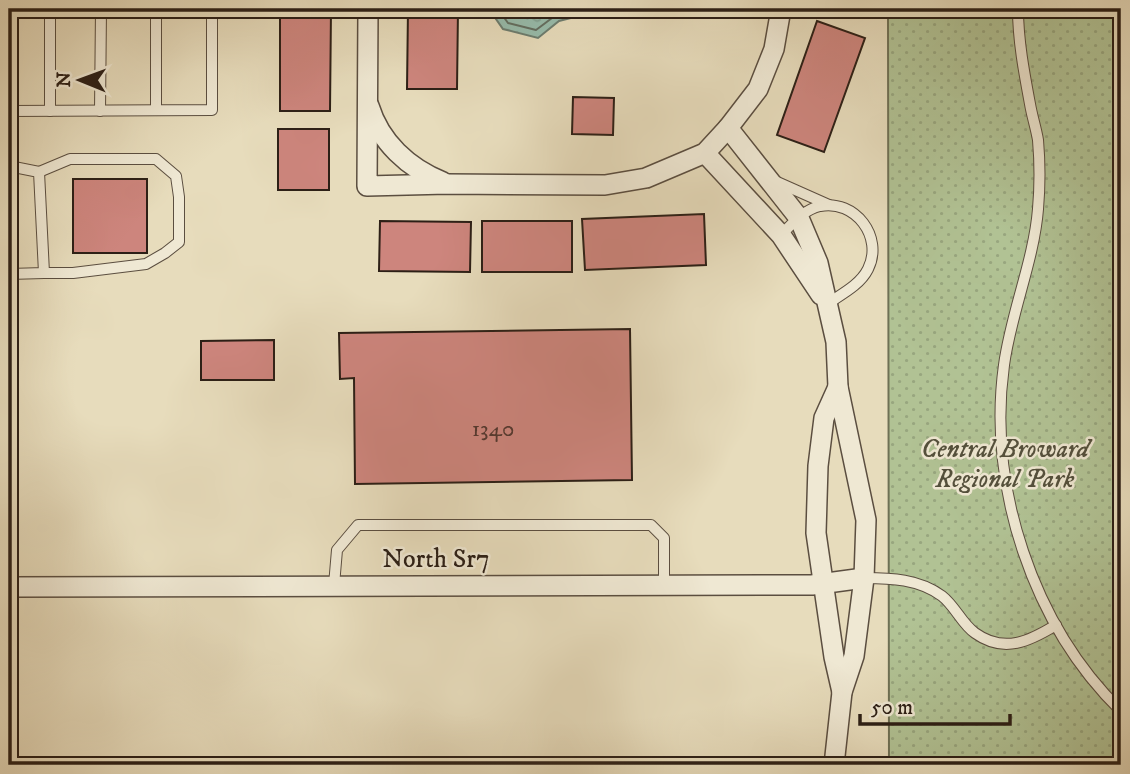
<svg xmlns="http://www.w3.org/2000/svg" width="1130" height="774" viewBox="0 0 1130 774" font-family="'IM FELL DW Pica',serif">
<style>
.park{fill:url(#park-dots);stroke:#6e7055;stroke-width:2}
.water{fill:url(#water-ripples);stroke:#6c7d70;stroke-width:2}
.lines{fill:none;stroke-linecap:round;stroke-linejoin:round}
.shore{stroke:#626e61;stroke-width:2}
.building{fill:#cd857d;stroke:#2c1f16;stroke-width:2}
.service-casing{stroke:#5b4e40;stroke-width:12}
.minor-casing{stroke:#5b4e40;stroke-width:22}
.service{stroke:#efe8d3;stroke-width:10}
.minor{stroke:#efe8d3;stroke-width:19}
.labels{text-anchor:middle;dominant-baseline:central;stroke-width:5;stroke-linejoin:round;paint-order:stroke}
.number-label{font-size:23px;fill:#543830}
.park-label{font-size:26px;font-style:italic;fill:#54503c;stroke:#efe8d3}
.street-label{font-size:26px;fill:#2c1f16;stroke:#efe8d3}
</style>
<defs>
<pattern id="park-dots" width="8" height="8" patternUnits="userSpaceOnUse" patternTransform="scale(1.75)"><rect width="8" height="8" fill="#b1c294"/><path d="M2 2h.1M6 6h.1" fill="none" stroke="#98a67f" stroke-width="1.8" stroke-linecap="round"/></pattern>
<pattern id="water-ripples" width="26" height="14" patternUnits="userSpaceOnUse" patternTransform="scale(1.75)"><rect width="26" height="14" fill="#97bcac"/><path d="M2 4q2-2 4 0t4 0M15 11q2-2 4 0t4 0" fill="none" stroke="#82a193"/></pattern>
</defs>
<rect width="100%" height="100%" fill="#e7dcbc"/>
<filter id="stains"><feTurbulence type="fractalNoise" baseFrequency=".00286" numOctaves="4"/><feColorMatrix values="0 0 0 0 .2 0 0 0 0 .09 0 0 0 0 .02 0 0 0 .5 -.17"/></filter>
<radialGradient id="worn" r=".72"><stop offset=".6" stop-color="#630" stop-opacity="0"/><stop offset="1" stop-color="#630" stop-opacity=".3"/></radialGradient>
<!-- park -->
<polygon class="park" points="888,9 1121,9 1121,765 889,765"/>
<!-- water -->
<polygon class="water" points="489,9 606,9 559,21 538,38 503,29"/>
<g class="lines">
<!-- shore -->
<polyline class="shore" points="498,9 508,23 536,30 556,15 580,9"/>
</g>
<!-- building -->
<g class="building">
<polygon points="280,9 331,9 330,111 280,111"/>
<polygon points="408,9 458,9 457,89 407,89"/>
<polygon points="817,21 865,38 824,152 777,135"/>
<polygon points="573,97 614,98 613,135 572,134"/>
<rect x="278" y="129" width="51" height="61"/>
<rect x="73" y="179" width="74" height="74"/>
<polygon points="704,214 706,265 585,270 582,219"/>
<polygon points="380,221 471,222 470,272 379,271"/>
<rect x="482" y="221" width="90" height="51"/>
<polygon points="630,329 632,480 355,484 354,378 340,379 339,333"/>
<polygon points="274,340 274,380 201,380 201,341"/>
</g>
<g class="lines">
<!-- service casing -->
<g class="service-casing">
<g id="service">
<path d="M 1018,9 C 1018,40 1024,72 1030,104 C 1032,116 1036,128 1038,140 C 1040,163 1040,186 1038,209 C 1034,260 1011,313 1004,365 C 987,487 1033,625 1121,711"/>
<polyline points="156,110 156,9"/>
<polyline points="9,111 212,110 212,9"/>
<polyline points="50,111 50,9"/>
<polyline points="100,111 101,9"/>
<polyline points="9,166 39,172 44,273 9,274"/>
<polyline points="39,172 70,159 156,159 176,176 179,197 179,242 165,253 146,264 73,273 44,273"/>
<polyline points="775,181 829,205"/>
<path d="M 781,235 C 792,224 803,210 820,206 C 855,199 884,237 868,269 C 860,285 842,294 827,304"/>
<path d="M 864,578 C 891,578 919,579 942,596 C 955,606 962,624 975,633 C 1004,654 1030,641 1056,625"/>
<polyline points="334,585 337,550 358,525 651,525 664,538 664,584"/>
</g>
</g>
<!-- minor casing -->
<g class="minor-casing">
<g id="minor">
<polyline points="368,9 367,186 447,184 605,185 646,178 705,153 728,128 758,89 774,49 781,9"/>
<path d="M 369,106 C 380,142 408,168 443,182"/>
<polyline points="728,128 799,218 818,263 836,342 838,387 866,520 864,578 854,656 842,692 834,765"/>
<polyline points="705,153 781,235 821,295"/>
<polyline points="838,387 824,418 818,466 816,533 834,657 842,692"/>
<polyline points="9,587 812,585 864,578"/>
</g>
</g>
<!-- service -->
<use href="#service" class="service"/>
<!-- minor -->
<use href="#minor" class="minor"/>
</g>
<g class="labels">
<!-- number labels -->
<g class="number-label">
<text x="493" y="429">1340</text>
</g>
<!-- park labels -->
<g class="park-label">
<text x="1005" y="449">Central Broward<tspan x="1005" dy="30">Regional Park</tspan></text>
</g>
<!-- street labels -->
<g class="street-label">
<text x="436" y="559">North Sr7</text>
</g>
</g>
<!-- margin -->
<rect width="1130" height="774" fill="none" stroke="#e7dcbc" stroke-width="35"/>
<rect x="10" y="10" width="1109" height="753" fill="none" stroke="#2c1f16" stroke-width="3.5"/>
<rect x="18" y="18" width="1095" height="739" fill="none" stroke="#2c1f16" stroke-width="2"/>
<!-- north arrow -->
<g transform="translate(80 80) rotate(271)" stroke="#efe8d3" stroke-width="5" paint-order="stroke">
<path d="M0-5L12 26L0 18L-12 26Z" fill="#2c1f16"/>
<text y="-10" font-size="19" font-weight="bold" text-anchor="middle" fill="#2c1f16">N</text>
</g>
<!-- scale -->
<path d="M860 714v10h150v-10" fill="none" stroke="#2c1f16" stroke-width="3.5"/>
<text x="871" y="714" font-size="21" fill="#2c1f16" stroke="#efe8d3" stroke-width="5" paint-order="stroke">50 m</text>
<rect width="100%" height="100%" filter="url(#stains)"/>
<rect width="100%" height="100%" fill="url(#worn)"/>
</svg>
